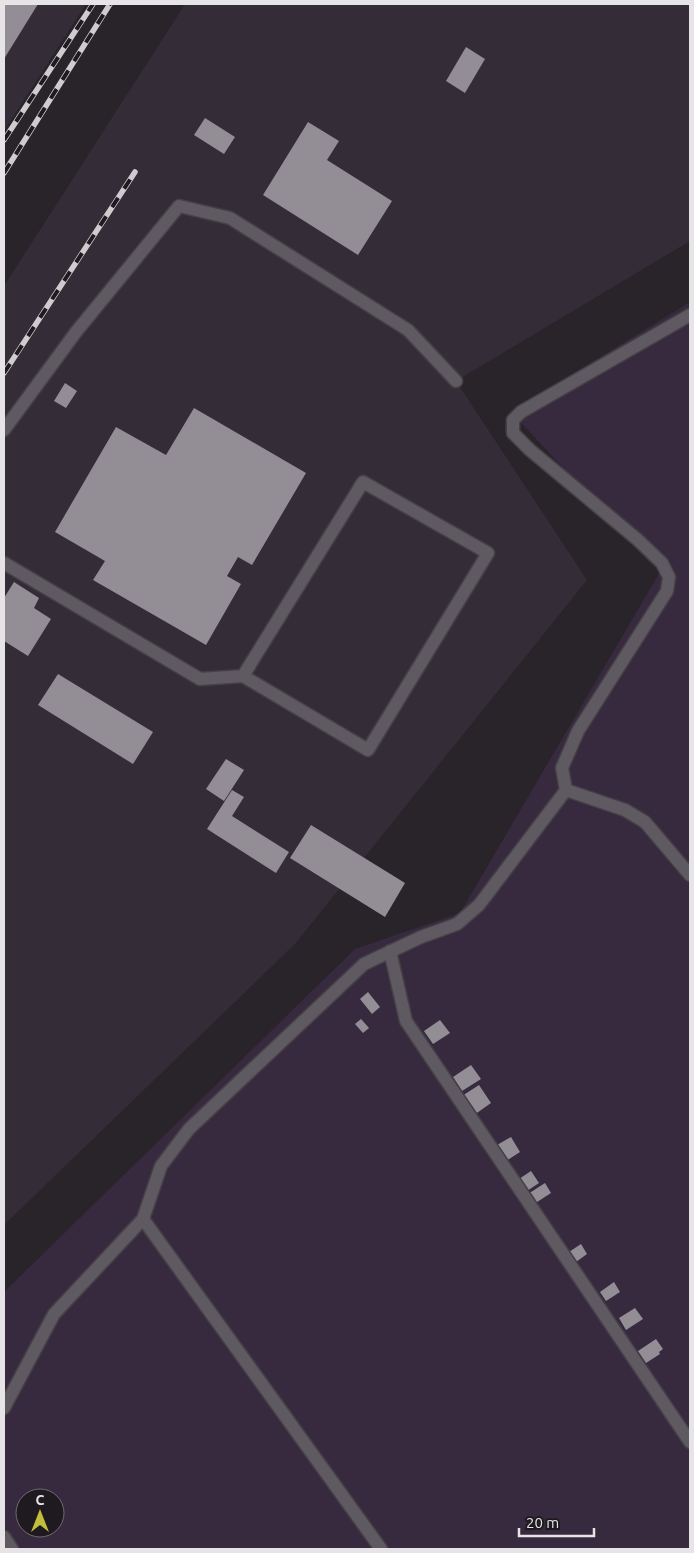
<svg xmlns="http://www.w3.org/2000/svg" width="694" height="1553" viewBox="0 0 694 1553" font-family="Ubuntu,sans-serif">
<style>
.built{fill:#342c37}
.green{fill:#382a3e;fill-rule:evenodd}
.building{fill:#938e96}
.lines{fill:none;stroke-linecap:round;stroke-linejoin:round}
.lane-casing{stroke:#444146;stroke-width:15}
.lane{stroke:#5f5961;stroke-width:12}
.rail-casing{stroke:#cfccd0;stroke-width:5.5}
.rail{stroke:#1f1a20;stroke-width:4;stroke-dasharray:11;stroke-linecap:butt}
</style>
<rect width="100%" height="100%" fill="#28242a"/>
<!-- built -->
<g class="built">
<polygon points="4,4 86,4 4,131"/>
<polygon points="185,4 690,4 690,241 456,381 587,580 295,944 4,1225 4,286"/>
</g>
<!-- green -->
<path class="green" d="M 690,302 L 690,1549 L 4,1549 L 4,1292 L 355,949 L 460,913 L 660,572 L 511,412 ZM 25,1498 L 55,1498 L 55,1528 L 25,1528 Z"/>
<!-- building -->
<g class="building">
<polygon points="4,4 38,4 4,59"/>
<polygon points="466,47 485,59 465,93 446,81"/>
<polygon points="205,118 235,137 224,154 194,135"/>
<polygon points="308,122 339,141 327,160 392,201 358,255 263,195"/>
<polygon points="65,383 77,391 66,408 54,401"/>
<polygon points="194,408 306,473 252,565 238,557 227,576 241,584 206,645 93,580 105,561 55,532 116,427 166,455"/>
<polygon points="14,582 39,598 34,608 51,619 28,656 4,641 4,598"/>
<polygon points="58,674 153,732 133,764 38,705"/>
<polygon points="226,759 244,770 224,801 206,789"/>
<polygon points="232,790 244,797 232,816 289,852 276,873 207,829"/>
<polygon points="311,825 405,883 385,917 290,858"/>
<polygon points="368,992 380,1007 372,1014 360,999"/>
<polygon points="361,1019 369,1028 363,1033 355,1024"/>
<polygon points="440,1020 450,1033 433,1044 424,1031"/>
<polygon points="471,1065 481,1079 462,1091 453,1077"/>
<polygon points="479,1085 491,1103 474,1115 462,1096"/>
<polygon points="511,1137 520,1152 506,1161 497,1145"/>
<polygon points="531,1171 539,1183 527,1191 519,1179"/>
<polygon points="545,1183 551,1193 534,1204 528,1194"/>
<polygon points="581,1244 587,1254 576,1262 569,1252"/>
<polygon points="614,1282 620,1292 606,1301 600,1292"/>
<polygon points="635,1308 643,1319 626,1330 619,1318"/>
<polygon points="656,1339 663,1349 659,1352 660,1354 646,1363 638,1351"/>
</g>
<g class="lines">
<!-- lane casing -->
<g class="lane-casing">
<g id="lane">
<polyline points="4,430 76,332 179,206 230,218 408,330 456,381"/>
<polyline points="4,563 200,679 243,676 363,482 488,553 368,750 243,676"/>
<polyline points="566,790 625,810 645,822 690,875"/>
<polyline points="390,951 406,1021 690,1442"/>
<polyline points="143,1219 381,1549"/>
<polyline points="4,1408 54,1314 143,1219 161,1166 189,1129 364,964 421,937 457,924 479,905 566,790 562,768 578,731 667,591 669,577 662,563 638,540 530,450 513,433 513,420 521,412 690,315"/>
<polyline points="4,1537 12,1549"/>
</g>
</g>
<!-- lane -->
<use href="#lane" class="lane"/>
<!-- rail casing -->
<g class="rail-casing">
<g id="rail">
<polyline points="4,140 93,4"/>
<polyline points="4,173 110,4"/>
<polyline points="4,373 135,172"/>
</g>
</g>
<!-- rail -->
<use href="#rail" class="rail"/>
</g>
<!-- border -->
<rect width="694" height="1553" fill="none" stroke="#e7e4e8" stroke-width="10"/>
<!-- north arrow -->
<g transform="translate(40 1513)"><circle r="24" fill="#1f1a20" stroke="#6f6b70"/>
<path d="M0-4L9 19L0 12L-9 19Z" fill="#c3bd3e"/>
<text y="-8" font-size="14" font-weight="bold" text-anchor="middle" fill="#e7e4e8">С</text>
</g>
<!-- scale -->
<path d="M519 1528v8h75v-8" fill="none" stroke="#e7e4e8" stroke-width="2.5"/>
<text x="526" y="1528" font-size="15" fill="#e7e4e8" stroke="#1f1a20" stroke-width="4" paint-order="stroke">20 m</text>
</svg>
